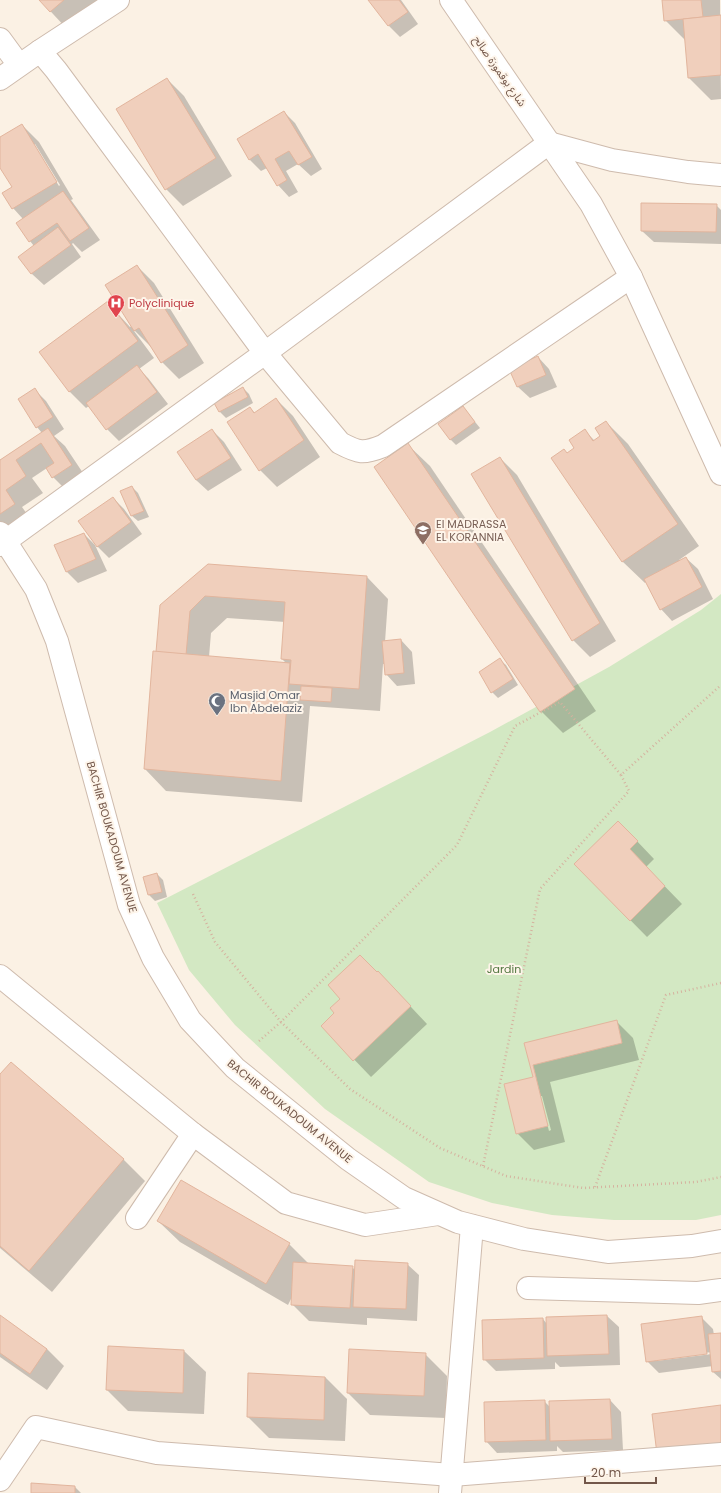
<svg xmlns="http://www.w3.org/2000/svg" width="721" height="1493" viewBox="0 0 721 1493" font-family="Poppins,'Noto Sans Arabic',sans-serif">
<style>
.green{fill:#d3e8c3}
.shadow{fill:#0003;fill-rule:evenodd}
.building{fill:#f0cfbc;stroke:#e2b59d}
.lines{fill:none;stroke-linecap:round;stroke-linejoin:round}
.minor-casing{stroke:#cebbad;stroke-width:24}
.path{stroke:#d5b29f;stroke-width:2.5;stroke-dasharray:1 3;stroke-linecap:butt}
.minor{stroke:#fff;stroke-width:22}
.labels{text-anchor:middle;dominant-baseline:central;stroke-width:4;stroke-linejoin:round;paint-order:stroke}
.street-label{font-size:11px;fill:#73574a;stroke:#fef5ea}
.health-label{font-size:11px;fill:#be3a42;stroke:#fef5ea;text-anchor:start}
.education-label{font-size:11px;fill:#785e54;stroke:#fef5ea;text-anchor:start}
.worship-label{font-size:11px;fill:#5b616d;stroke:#fef5ea;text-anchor:start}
.park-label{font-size:11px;fill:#547842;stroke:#fef5ea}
</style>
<rect width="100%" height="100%" fill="#fbf1e4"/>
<!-- green -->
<polygon class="green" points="721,594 721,1215 696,1220 614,1220 552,1215 492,1203 429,1182 325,1109 235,1025 189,970 157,903 490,732 609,667 701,610"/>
<!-- shadow -->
<g class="shadow">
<polygon points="40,0 100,0 67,29"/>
<polygon points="370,0 401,0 418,24 400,37 389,26"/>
<polygon points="663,0 720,0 721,99 711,100 689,78 686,41 665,20"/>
<polygon points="167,79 184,96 232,176 183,206 166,189"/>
<polygon points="284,112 295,123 322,169 311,176 298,164 286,171 298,192 289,197 278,185 267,168 261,171 250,160 238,140"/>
<path d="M 22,125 L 39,142 L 73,199 L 71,200 L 100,240 L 82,252 L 73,243 L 72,244 L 81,257 L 44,285 L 32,274 L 20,257 L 34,246 L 30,241 L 23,219 L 13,208 L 13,188 L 0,166 L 0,138 ZM 33,144 L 35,144 L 60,185 L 59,186 Z"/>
<polygon points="716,205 721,210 721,244 654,242 642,231"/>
<polygon points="137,266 154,283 204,363 179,379 162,362 152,348 135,331 134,331 154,358 139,369 148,378 168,404 119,441 107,429 89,406 86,408 69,391 108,303 130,327 132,326"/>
<polygon points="538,357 549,369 557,387 530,398 518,387 510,369"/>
<polygon points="243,388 249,394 253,403 226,418 220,412 216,403"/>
<polygon points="35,390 46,401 64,429 54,436 65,446 89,482 70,494 53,477 47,468 32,478 43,493 22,507 32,521 13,534 0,521 0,460 42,433 37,427 19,400"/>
<polygon points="276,399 293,416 320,457 277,487 260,470 250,408 255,413"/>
<polygon points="463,407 480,428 456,445 450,439"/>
<polygon points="606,422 628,444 699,546 679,560 680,561 686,558 698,569 713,599 672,621 661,609 646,582 645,583 623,562 552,459 568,454 576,448 585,431 595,441 602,436"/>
<polygon points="212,430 224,442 242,470 208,491 196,480 179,452"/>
<polygon points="408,445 430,466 596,711 563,733 541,711 375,467"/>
<polygon points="500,458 517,475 616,641 590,657 573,640"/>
<polygon points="132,487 138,493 149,517 138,521 132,516"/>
<polygon points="113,498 124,509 142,534 109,558 97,546"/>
<polygon points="84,534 95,545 107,571 78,583 67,572"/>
<path d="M 209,565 L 367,577 L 388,599 L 385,642 L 401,640 L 412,652 L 415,684 L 397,686 L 386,674 L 385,664 L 383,664 L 380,711 L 310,706 L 302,802 L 166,791 L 145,769 L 157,653 ZM 227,618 L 285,622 L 282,659 L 287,664 L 209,657 L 211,633 Z"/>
<polygon points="500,660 506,665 518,685 498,698 492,692"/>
<polygon points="635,839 654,859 646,867 682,904 647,937 575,864"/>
<polygon points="157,874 163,880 167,897 155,901 149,895 145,878"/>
<polygon points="378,972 427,1024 371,1077 322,1026"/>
<path d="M 616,1021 L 633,1038 L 639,1060 L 550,1082 L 565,1142 L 534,1150 L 517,1133 L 534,1078 L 526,1044 ZM 540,1096 L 542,1096 L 551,1130 L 549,1131 Z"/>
<polygon points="11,1063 124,1160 145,1181 52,1292 0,1248 0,1076"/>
<polygon points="158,1221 289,1244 309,1264 352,1267 355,1270 407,1264 419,1275 417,1321 367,1318 367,1325 309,1321 292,1304 292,1297 288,1305 180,1242"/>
<polygon points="0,1316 47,1349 64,1366 47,1390 0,1357"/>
<polygon points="607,1316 619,1327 620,1365 560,1367 555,1362 555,1369 496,1371 484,1359 543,1319 547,1324"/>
<path d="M 701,1317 L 713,1329 L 714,1335 L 721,1334 L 721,1379 L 713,1372 L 713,1366 L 659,1373 L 647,1361 ZM 712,1352 L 712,1354 L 656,1361 L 656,1359 Z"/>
<polygon points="184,1351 206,1372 204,1414 128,1411 107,1390"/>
<polygon points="425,1354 447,1376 446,1418 370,1415 348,1393"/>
<polygon points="325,1377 347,1399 345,1441 269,1438 248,1417"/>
<polygon points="610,1400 621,1412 623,1450 563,1452 557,1446 557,1451 497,1453 486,1441 544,1401 550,1407"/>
<polygon points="32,1484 75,1487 81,1493 32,1493"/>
</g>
<!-- building -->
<g class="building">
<polygon points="39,0 64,0 50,12"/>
<polygon points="368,0 399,0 408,12 388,26"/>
<polygon points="662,0 701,0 703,17 664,21"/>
<polygon points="721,15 721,75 688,78 683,19"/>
<polygon points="167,78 216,158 165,190 116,109"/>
<polygon points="284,111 312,157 298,165 289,151 275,159 287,180 277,186 258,154 249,160 237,139"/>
<polygon points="22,124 57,182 12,209 2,193 12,187 0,168 0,137"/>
<polygon points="63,191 89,228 70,241 57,223 29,242 16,223"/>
<polygon points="641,203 717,204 716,232 641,231"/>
<polygon points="58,227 71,245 31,274 18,257"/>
<polygon points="137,265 188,345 161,363 139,328 134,331 105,285"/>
<polygon points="108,301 138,341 69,392 39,352"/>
<polygon points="538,356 546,375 517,387 509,369"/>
<polygon points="137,365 157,392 106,430 86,403"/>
<polygon points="243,387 248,397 219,412 214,403"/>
<polygon points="35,388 53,417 36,428 18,399"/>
<polygon points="276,398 304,440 259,471 227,422 250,407 254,413"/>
<polygon points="463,406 475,422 450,440 438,424"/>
<polygon points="606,421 678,524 622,562 551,458 564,449 567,453 574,448 569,440 585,429 593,441 600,436 595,428"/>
<polygon points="48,428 72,465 52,478 46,468 54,463 41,443 16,460 26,476 6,490 15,504 0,514 0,460"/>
<polygon points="212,429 231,458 196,480 177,452"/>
<polygon points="408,443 575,689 540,712 374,467"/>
<polygon points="500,457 600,623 572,641 471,474"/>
<polygon points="132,486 144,511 131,516 120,491"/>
<polygon points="113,497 131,522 97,547 78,521"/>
<polygon points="84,533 96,559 66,572 54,545"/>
<polygon points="686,557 702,587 660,610 644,579"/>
<polygon points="208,564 367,576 359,689 289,684 291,660 281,659 285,602 205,596 190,611 186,655 156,652 160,605"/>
<polygon points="401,639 404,673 385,675 382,641"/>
<polygon points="153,651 290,663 281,781 144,769"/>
<polygon points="500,658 513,679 491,693 479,672"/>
<polygon points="301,686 332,688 331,702 300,700"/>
<polygon points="618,821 638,841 630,849 665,886 630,921 574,864"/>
<polygon points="157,873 162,892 148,895 143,877"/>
<polygon points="360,955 377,972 378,971 411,1006 353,1061 321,1026 334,1013 330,1008 340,999 328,985"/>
<polygon points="617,1020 622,1043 533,1065 548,1126 516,1134 504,1084 533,1077 524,1043"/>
<polygon points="11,1062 124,1159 29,1271 0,1246 0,1074"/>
<polygon points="181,1180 290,1243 266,1284 157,1221"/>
<polygon points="355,1260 408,1263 406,1309 353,1307"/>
<polygon points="293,1262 353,1266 350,1308 291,1305"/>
<polygon points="0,1315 47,1349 30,1374 0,1353"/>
<polygon points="607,1315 609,1354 547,1356 546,1317"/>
<polygon points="702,1316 707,1354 646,1362 641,1324"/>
<polygon points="543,1318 544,1358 483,1360 482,1320"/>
<polygon points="721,1333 721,1371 712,1372 708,1334"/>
<polygon points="108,1346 184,1350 183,1393 106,1390"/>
<polygon points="349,1349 426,1353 424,1396 347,1393"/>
<polygon points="248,1373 325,1377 324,1420 247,1417"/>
<polygon points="610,1399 612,1439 550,1441 549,1401"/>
<polygon points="545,1400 546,1440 485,1442 484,1402"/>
<polygon points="721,1405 721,1446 657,1454 652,1414"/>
<polygon points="31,1483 75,1486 75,1493 31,1493"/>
</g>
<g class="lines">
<!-- minor casing -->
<g class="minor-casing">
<g id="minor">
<polyline points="451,0 591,204 631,277 721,474"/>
<polyline points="0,39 19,65"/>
<path d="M 40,51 L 56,70 L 265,353 L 340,443 C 359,453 363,454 383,446 L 631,277"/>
<polyline points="0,79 40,51 118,0"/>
<polyline points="549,143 612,160 688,172 721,175"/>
<polyline points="0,533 36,589 57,641 129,905 153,958 190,1020 235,1068 348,1159 404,1198 458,1222 524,1239 608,1252 692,1246 721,1241"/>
<polyline points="0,545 265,353 549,143"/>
<polyline points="0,976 193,1134 286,1203 365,1225 438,1214"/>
<polyline points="137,1218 193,1134"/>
<polyline points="528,1288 698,1293 721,1290"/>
<polyline points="0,1480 36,1427 157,1453 452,1475 721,1454"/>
<polyline points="450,1493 472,1226"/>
</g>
</g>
<!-- path -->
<g class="path">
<polyline points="193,894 215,942 281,1022 350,1089 440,1148 506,1176 583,1188 696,1182 721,1177"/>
<polyline points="259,1041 281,1022 457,845 515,726 560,702 621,775 721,685"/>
<polyline points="483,1166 540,889 629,791 621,775"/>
<polyline points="595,1187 666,995 721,983"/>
</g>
<!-- minor -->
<use href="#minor" class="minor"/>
</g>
<!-- icons -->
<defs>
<g id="hospital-pin" transform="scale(0.9)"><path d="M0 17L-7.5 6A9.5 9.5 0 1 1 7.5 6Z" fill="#e0444e" stroke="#fef5ea"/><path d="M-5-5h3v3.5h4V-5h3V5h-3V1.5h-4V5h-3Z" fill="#fff"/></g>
<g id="school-pin" transform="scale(0.9)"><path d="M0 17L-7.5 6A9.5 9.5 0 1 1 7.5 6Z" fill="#8d6e63" stroke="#fef5ea"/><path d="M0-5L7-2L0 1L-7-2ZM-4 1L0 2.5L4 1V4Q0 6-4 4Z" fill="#fff"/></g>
<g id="mosque-pin" transform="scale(0.9)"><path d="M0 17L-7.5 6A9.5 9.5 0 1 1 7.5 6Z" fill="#6b7280" stroke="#fef5ea"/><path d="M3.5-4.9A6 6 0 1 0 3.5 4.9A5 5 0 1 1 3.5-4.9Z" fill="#fff"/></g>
</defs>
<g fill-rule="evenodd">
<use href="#hospital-pin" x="116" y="303"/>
<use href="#school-pin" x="423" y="530"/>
<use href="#mosque-pin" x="217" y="701"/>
</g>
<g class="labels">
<!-- street labels -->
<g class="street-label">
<text transform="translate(500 71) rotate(55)">شارع بوقموزة صالح</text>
<text transform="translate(112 837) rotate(74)">BACHIR BOUKADOUM AVENUE</text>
<text transform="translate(290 1111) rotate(39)">BACHIR BOUKADOUM AVENUE</text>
</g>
<!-- health labels -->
<g class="health-label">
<text x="129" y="303">Polyclinique</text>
</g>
<!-- education labels -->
<g class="education-label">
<text x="436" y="524">El MADRASSA<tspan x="436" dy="13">EL KORANNIA</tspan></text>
</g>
<!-- worship labels -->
<g class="worship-label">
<text x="230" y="695">Masjid Omar<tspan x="230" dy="13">Ibn Abdelaziz</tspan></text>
</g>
<!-- park labels -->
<g class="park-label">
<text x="504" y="969">Jardin</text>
</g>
</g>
<!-- scale -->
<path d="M585 1477v6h71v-6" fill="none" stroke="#73574a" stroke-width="2"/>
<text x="591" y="1477" font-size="12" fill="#73574a" stroke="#fef5ea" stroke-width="3" paint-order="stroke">20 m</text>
</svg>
